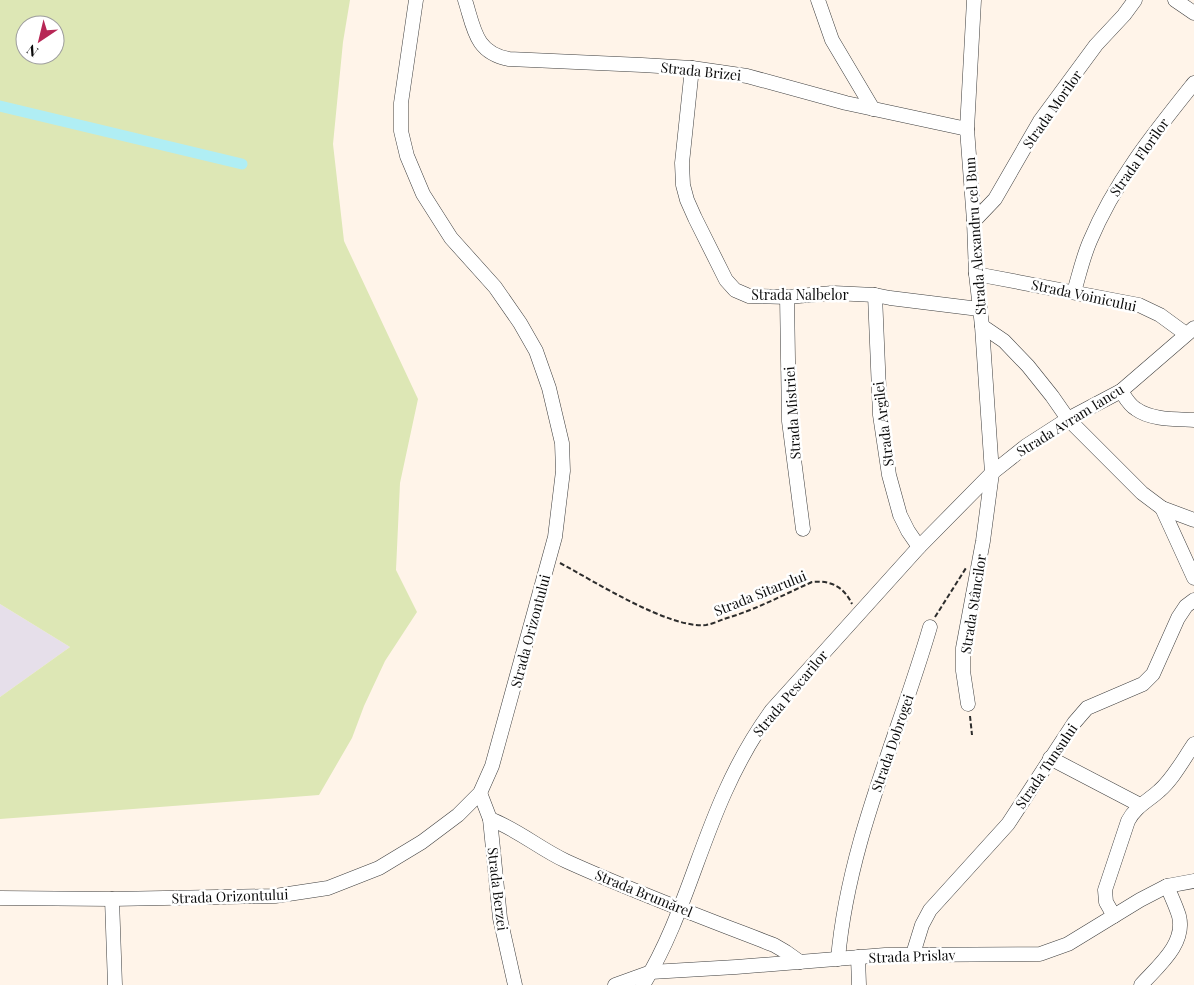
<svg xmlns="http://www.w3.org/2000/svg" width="1194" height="985" viewBox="0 0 1194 985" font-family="'Playfair Display',serif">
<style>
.industrial{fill:#e6dfea}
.green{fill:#dde7b5;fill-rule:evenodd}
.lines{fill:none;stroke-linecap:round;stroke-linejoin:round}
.canal{stroke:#b0eef4;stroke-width:11}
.minor-casing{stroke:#3e3e3e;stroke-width:15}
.path{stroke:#2d2d2d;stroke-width:2;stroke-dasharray:5 2.5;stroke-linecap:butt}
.minor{stroke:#fff;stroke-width:14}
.labels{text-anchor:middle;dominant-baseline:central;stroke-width:5;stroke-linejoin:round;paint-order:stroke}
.street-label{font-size:14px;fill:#0b0b0b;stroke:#fff}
</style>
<rect width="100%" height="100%" fill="#fff4e9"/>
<!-- industrial -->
<polygon class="industrial" points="0,604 70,647 0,697"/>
<!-- green -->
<path class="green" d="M 0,0 L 350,0 L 343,42 L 333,144 L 344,241 L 418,399 L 400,483 L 396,570 L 417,612 L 385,661 L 364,706 L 352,738 L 319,795 L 0,819 L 0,697 L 70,647 L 0,604 ZM 25,25 L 55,25 L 55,55 L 25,55 Z"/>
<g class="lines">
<!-- canal -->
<polyline class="canal" points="0,106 242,164"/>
<!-- minor casing -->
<g class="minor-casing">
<g id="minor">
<path d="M 465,0 C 474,28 475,53 509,59 L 642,65 L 692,68 L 747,76 L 846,103 L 967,129"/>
<polyline points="818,0 832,40 873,109"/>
<polyline points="1175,0 1194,13"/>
<polyline points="692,68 682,163 683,185 687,200 695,218 726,280 735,290 749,296 787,297 833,293 875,295 890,298 979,309"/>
<polyline points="974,221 995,199 1040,121 1096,45 1124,15 1135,0"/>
<polyline points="976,274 1139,305 1160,315 1186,334"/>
<path d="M 1074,292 C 1079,275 1083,257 1090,241 C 1115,181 1154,133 1194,83"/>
<polyline points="875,295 880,415 889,475 900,515 908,531 919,547"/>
<polyline points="787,297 789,421 803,529"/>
<polyline points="982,326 1004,341 1028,366 1052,396 1068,419 1142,493 1162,508 1194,520"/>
<path d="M 1121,391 C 1125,397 1129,405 1136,409 C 1151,420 1176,419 1194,420"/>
<polyline points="1162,508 1194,578"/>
<polyline points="968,704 963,671 963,648 983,541 992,473 982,326 976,274 974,221 967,129 974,0"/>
<polyline points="1050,758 1140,805"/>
<polyline points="480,793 490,819 500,918 515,985"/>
<path d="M 490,819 C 517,829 540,849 566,861 C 634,892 704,918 774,945 L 786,952 L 800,962"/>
<polyline points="0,898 112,899 275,896 328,888 379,868 422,842 458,815 480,793 492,766 555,537 563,471 562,443 549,388 536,351 520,323 495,287 451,238 423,194 407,156 401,131 401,103 416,0"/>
<polyline points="112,899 115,985"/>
<path d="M 1114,916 L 1106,902 L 1105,890 L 1128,821 C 1135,807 1148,801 1159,791 C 1173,779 1183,760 1194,744"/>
<polyline points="913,954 922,925 930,910 1008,824 1074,723 1087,708 1143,684 1153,674 1178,618 1186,606 1194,600"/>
<polyline points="858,957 859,985"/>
<path d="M 838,959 C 848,843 898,737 930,627"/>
<polyline points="615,985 651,972 736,967 885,955 1040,954 1068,944 1140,900 1167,886 1194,881"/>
<path d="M 643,985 C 680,925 696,856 725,792 C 738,763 753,736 772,710 L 919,547 L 992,473 L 1026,446 L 1068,419 L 1121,391 L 1194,328"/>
<path d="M 1141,985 C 1158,966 1186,944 1179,916 C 1176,906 1171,896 1167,886"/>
</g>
</g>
<!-- path -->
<g class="path">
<path d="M 560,563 C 594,581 669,629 706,625 C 712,624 719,621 724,619 C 755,610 783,595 812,582 C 831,580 844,587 852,604"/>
<polyline points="935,617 966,568"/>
<polyline points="970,716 972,735"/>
</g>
<!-- minor -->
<use href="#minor" class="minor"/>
</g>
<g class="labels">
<!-- street labels -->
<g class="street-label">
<text transform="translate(701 71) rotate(6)">Strada Brizei</text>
<text transform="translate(1052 109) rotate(-55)">Strada Morilor</text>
<text transform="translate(1139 157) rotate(-55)">Strada Florilor</text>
<text transform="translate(975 236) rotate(-94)">Strada Alexandru cel Bun</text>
<text x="800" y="294">Strada Nalbelor</text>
<text transform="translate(1084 295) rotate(12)">Strada Voinicului</text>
<text transform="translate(792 413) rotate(-94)">Strada Mistriei</text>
<text transform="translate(1070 420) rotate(-32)">Strada Avram Iancu</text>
<text transform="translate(883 424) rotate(-97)">Strada Argilei</text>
<text transform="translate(760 593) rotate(-22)">Strada Sitarului</text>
<text transform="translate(973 604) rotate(-81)">Strada Stâncilor</text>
<text transform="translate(530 631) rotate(-75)">Strada Orizontului</text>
<text transform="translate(790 693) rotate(-50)">Strada Pescarilor</text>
<text transform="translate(892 743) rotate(-71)">Strada Dobrogei</text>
<text transform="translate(1046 766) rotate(-56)">Strada Tunsului</text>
<text transform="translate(498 889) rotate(83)">Strada Berzei</text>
<text transform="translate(644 893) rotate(22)">Strada Brumărel</text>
<text transform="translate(230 896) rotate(-2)">Strada Orizontului</text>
<text transform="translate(912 956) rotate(-2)">Strada Prislav</text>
</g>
</g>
<!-- north arrow -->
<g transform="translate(40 40) rotate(215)"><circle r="24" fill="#ffffff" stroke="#9d9d9d"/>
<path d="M0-4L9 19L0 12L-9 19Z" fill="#b72756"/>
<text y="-8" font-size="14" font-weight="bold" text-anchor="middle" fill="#0b0b0b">N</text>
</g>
</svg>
